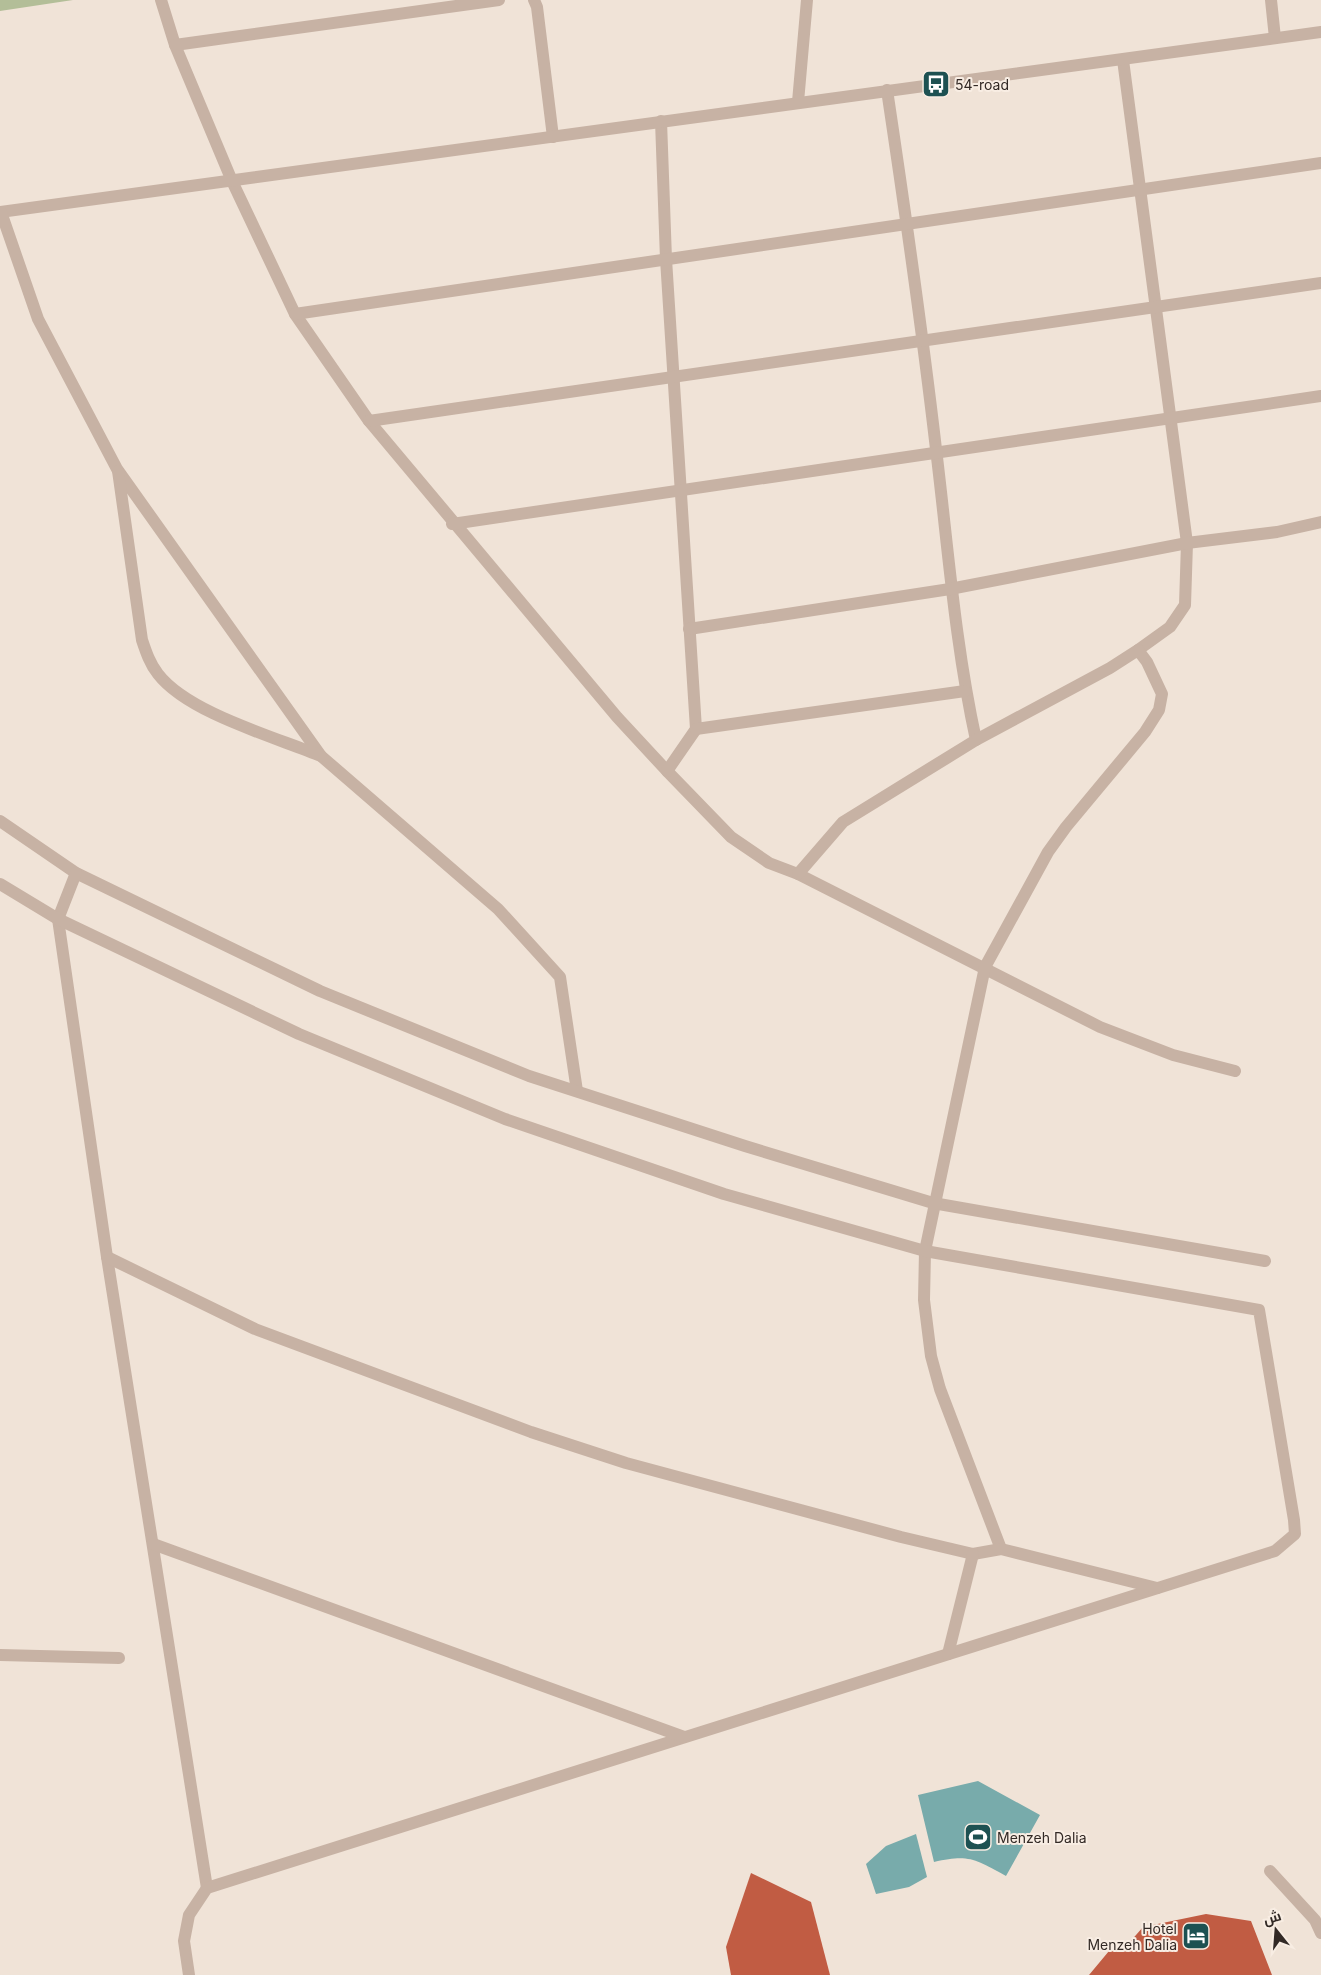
<svg xmlns="http://www.w3.org/2000/svg" width="1321" height="1975" viewBox="0 0 1321 1975" font-family="Inter,Cairo,sans-serif">
<style>
.green{fill:#b3be98}
.water{fill:#78abab}
.building{fill:#c15c43}
.lines{fill:none;stroke-linecap:round;stroke-linejoin:round}
.minor{stroke:#c7b2a4;stroke-width:12}
.labels{text-anchor:middle;dominant-baseline:central;stroke-width:4;stroke-linejoin:round;paint-order:stroke}
.poi-label{font-size:14px;fill:#322925;stroke:#f8ede3;text-anchor:start}
</style>
<rect width="100%" height="100%" fill="#f0e3d7"/>
<!-- green -->
<polygon class="green" points="0,0 73,0 0,11"/>
<!-- water -->
<g class="water">
<path d="M 978,1781 L 1040,1815 L 1006,1876 C 975,1859 969,1854 934,1862 L 918,1795 Z"/>
<polygon points="916,1834 927,1877 909,1887 876,1894 866,1864 886,1846"/>
</g>
<!-- building -->
<g class="building">
<polygon points="751,1873 811,1902 830,1975 731,1975 726,1947"/>
<polygon points="1206,1914 1251,1921 1272,1975 1089,1975 1114,1945 1122,1951 1143,1927"/>
</g>
<g class="lines">
<!-- minor -->
<g class="minor">
<polyline points="161,0 175,45 232,181 295,314 369,421 617,717 667,771 731,837 769,863 798,874 1100,1027 1173,1055 1235,1071"/>
<polyline points="534,0 537,7 553,137"/>
<polyline points="1271,0 1275,38"/>
<polyline points="175,45 499,0"/>
<polyline points="1123,60 1187,543 1185,605 1170,627 1138,650"/>
<path d="M 887,90 C 905,210 922,329 936,449 C 948,547 955,644 976,740"/>
<polyline points="798,102 807,0"/>
<polyline points="661,121 666,259 696,729 667,771"/>
<polyline points="0,212 1321,32"/>
<polyline points="1,212 38,319 117,469 321,756 498,909 560,977 577,1091"/>
<polyline points="295,314 1321,163"/>
<polyline points="369,421 1321,283"/>
<path d="M 118,471 L 142,640 C 146,652 150,664 158,674 C 188,713 275,737 321,756"/>
<polyline points="452,524 1321,396"/>
<polyline points="689,629 950,589 1187,543 1277,532 1321,522"/>
<polyline points="696,729 965,691"/>
<polyline points="0,821 76,873 320,991 529,1076 745,1146 933,1203 1265,1261"/>
<polyline points="76,873 58,919 107,1257 207,1888"/>
<polyline points="798,874 843,822 976,740 1110,668 1138,650 1147,662 1162,694 1159,710 1145,732 1066,827 1048,852 985,967 925,1251 924,1300 931,1356 940,1389 1001,1549"/>
<polyline points="0,884 58,919 299,1034 505,1119 724,1194 925,1251 1259,1310 1294,1520 1295,1534 1275,1551 207,1888 189,1915 184,1941 189,1975"/>
<polyline points="107,1257 255,1329 531,1432 626,1463 901,1537 973,1554 1001,1549 1157,1588"/>
<polyline points="153,1544 684,1737"/>
<polyline points="948,1654 973,1554"/>
<polyline points="0,1655 119,1658"/>
<polyline points="1270,1871 1315,1920 1321,1933"/>
</g>
</g>
<!-- icons -->
<defs>
<g id="bus-square" transform="scale(1.4375)"><rect x="-9" y="-9" width="18" height="18" rx="4" fill="#1d5152" stroke="#f8ede3"/><path d="M-5-6H5V4H4V6H2V4H-2V6H-4V4H-5ZM-3.5-4V0h7V-4ZM-3.5 1.2v1.5H-2V1.2ZM2 1.2v1.5H3.5V1.2Z" fill="#fff"/></g>
<g id="stadium-square" transform="scale(1.4375)"><rect x="-9" y="-9" width="18" height="18" rx="4" fill="#1d5152" stroke="#f8ede3"/><path d="M0-5a6.5 5 0 1 0 0 10a6.5 5 0 1 0 0-10ZM-3.5-1.8h7v3.6h-7Z" fill="#fff"/></g>
<g id="hotel-square" transform="scale(1.4375)"><rect x="-9" y="-9" width="18" height="18" rx="4" fill="#1d5152" stroke="#f8ede3"/><path d="M-6-4.5h1.5V1H6V5H4.5V3h-9V5H-6ZM-4 0a1.8 1.8 0 1 1 3.6 0ZM.5 0V-2.5h3Q6-2.5 6 0Z" fill="#fff"/></g>
</defs>
<g fill-rule="evenodd">
<use href="#bus-square" x="936" y="84"/>
<use href="#stadium-square" x="978" y="1837"/>
<use href="#hotel-square" x="1196" y="1936"/>
</g>
<g class="labels">
<!-- poi labels -->
<g class="poi-label">
<text x="955" y="84">54-road</text>
<text x="997" y="1837">Menzeh Dalia</text>
<text x="1177" y="1928" text-anchor="end">Hotel<tspan x="1177" dy="16">Menzeh Dalia</tspan></text>
</g>
</g>
<!-- north arrow -->
<g transform="translate(1276 1930) rotate(343)" stroke="#f8ede3" stroke-width="4" paint-order="stroke">
<path d="M0-4L9 19L0 12L-9 19Z" fill="#322925"/>
<text y="-8" font-size="14" font-weight="bold" text-anchor="middle" fill="#322925">ش</text>
</g>
</svg>
